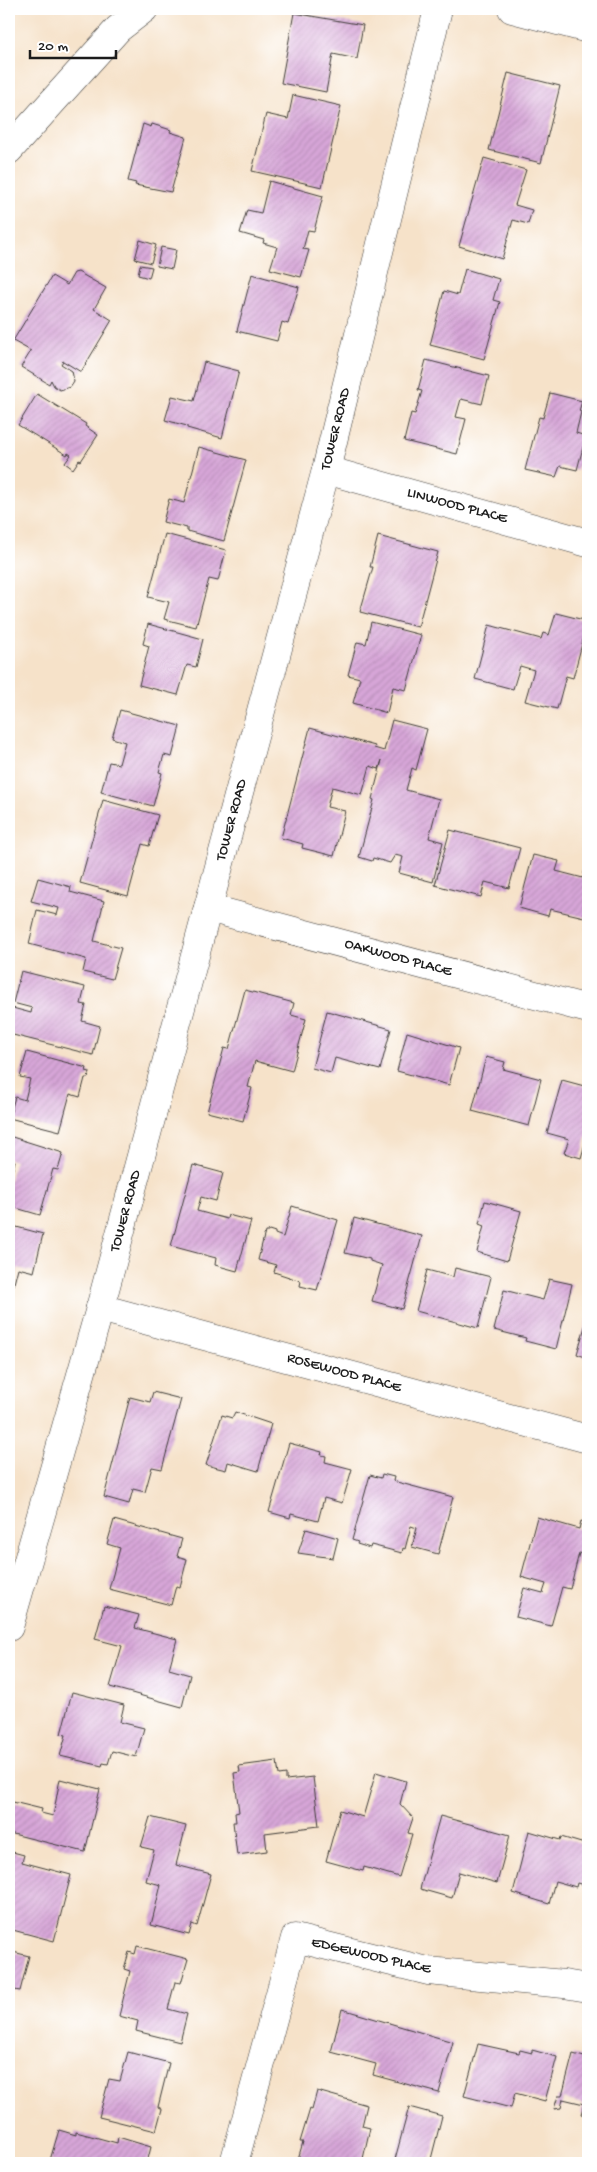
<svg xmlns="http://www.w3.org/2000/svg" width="597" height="2172" viewBox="0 0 597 2172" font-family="'Gochi Hand',sans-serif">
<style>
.building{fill:url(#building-hatch)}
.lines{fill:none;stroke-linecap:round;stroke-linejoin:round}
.minor-casing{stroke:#3d3a36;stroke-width:29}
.minor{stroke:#fff;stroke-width:28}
.labels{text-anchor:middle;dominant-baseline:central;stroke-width:5;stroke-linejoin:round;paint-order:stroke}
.street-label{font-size:15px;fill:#1c1c1c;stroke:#fff}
</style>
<defs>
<pattern id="building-hatch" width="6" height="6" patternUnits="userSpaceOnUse" patternTransform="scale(1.25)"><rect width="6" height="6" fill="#d7a6d8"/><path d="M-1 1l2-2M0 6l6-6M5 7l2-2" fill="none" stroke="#b88eb9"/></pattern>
</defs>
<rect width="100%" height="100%" fill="#fff"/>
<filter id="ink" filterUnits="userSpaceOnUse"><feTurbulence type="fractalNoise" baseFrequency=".02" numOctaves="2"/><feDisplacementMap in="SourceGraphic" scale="10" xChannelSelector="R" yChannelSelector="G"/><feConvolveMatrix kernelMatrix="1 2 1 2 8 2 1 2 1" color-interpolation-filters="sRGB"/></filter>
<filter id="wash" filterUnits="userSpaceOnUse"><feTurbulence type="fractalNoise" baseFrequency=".0096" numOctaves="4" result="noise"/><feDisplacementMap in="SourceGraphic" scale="20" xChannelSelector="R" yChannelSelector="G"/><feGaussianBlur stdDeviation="1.12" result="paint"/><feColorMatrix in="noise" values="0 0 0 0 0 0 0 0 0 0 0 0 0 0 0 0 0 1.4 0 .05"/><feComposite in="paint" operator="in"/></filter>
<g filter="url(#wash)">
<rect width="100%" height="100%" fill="#f6e2c9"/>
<g id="blocks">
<!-- building -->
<g class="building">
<polygon points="294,13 363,25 357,59 333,54 326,92 281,83"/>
<polygon points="508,73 560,86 541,163 489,150"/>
<polygon points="293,95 341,106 322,187 252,171 266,114 288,119"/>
<polygon points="143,124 151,127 152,124 171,130 170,132 186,137 171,192 135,185 136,183 128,181"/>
<polygon points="484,158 526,170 515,205 532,210 528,224 513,220 502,259 459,246"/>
<polygon points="269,181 323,196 314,231 308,230 303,249 309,250 301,277 270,269 277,247 263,243 264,240 240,233 247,210 261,213"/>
<polygon points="140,240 156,245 151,263 135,259"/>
<polygon points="161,247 176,250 172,269 157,266"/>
<polygon points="140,265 152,267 149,278 138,275"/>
<polygon points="465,269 499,279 493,300 500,302 484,359 430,345 444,291 458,295"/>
<polygon points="78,272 106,288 94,309 112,320 81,372 63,361 61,364 72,371 74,381 70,387 60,390 54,386 51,380 49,384 21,367 31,351 13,341 52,276 67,285 74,273"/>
<polygon points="252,274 299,287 288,324 282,322 277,341 237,331"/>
<polygon points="426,360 489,376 482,404 461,399 456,417 466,419 457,454 404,441 411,413 415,414 422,391 418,390"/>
<polygon points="204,362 239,371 222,438 187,428 187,426 165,420 172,396 194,401"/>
<polygon points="550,393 582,401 579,411 581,412 576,433 586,436 577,470 560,466 556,477 525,470 539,417 543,418"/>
<polygon points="37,394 86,424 85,426 98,435 81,461 79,460 73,469 65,463 71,455 68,453 67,455 18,425"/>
<polygon points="199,447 246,460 224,541 187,531 187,528 163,522 169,499 184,503"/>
<polygon points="165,534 226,550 218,581 209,579 196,627 164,619 169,602 148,597"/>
<polygon points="378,536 438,552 418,627 360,612 373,567 370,567"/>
<polygon points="556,613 588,621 573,678 566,676 557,709 525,701 534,670 520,666 513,689 475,679 489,625 541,639 543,633 549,635"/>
<polygon points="371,622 421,635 406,690 393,687 387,713 353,703 360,678 348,675 357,642 366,644"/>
<polygon points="148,624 203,639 196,667 187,665 178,695 139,685 149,646 143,644"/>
<polygon points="120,710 180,726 172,757 164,755 159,772 162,773 153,806 101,792 109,762 119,764 125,742 112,738"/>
<polygon points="392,720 427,729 416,770 412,768 406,790 439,799 429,838 443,842 433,882 399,873 403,857 395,855 390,863 373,858 372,861 359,857 374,800 372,799 382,760 379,769 370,766 362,795 332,787 327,807 345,811 334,856 302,848 303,844 281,838 310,728 375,746 374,748 384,751"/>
<polygon points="103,800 158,815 149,846 142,844 128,896 80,883"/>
<polygon points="450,830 520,848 509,888 485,882 481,897 435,885"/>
<polygon points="533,855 559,861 556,871 583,878 585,868 588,869 588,918 550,909 548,916 519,908"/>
<polygon points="38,878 71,887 70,892 104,901 94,941 121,948 112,979 83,972 86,959 29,944 37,910 57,915 59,908 31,901"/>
<polygon points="21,971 85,987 81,1004 86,1005 82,1021 100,1026 93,1055 9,1034 9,1007 31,1013 32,1008 13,1003"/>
<polygon points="245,990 294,1003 291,1015 306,1019 292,1071 255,1061 248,1087 252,1088 243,1121 207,1112 224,1048 229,1049"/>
<polygon points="327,1011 391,1029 380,1070 335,1058 331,1073 312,1068"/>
<polygon points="407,1032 459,1048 449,1085 397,1071"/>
<polygon points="27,1052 87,1068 86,1071 90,1072 88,1078 85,1078 80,1097 70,1094 60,1131 9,1118 15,1097 25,1100 30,1079 20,1077"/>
<polygon points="486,1057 505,1062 503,1069 541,1079 529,1126 472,1111"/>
<polygon points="562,1080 588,1087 588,1133 581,1158 564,1153 569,1139 547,1133"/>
<polygon points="9,1136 63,1153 58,1170 53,1169 40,1215 9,1206 9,1183 15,1161 9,1159"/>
<polygon points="193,1165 223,1173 216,1201 201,1197 197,1211 227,1219 228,1215 251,1221 237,1271 215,1265 216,1258 171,1246"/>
<polygon points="485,1201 521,1211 507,1261 477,1252 484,1226 479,1224"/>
<polygon points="292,1206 338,1220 317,1290 300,1286 301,1281 274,1272 276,1265 258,1260 265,1232 268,1232 269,1230 275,1232 275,1234 283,1237"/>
<polygon points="354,1218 422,1236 402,1309 372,1301 382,1265 370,1261 370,1259 345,1253"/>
<polygon points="9,1225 43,1234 34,1272 18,1268 9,1303"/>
<polygon points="455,1268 491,1277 478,1328 416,1311 427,1270 453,1277"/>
<polygon points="549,1279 572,1284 556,1349 525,1341 526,1338 494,1330 504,1290 543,1300"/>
<polygon points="588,1316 588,1358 577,1354"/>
<polygon points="153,1392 181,1399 162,1469 152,1467 145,1492 133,1489 129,1504 104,1497 130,1397 150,1402"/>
<polygon points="235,1412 271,1424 258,1471 228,1462 226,1470 206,1465 222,1415 232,1418"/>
<polygon points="289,1443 322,1452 321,1455 326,1456 325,1462 352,1469 342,1503 324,1498 318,1521 291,1514 290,1518 269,1512"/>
<polygon points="382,1474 394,1477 393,1481 453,1497 438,1554 412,1547 417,1528 411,1526 405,1549 403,1548 402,1553 371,1545 370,1548 357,1544 358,1542 352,1540 370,1475 381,1478"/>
<polygon points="537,1517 579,1529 581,1521 588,1523 588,1555 579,1553 570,1589 562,1587 551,1626 516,1617 524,1588 543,1593 546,1584 521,1577"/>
<polygon points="114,1520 182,1539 177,1556 187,1559 180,1587 176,1586 171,1605 109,1589 120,1548 107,1544"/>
<polygon points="306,1529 338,1538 333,1558 298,1553"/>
<polygon points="104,1606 139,1615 135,1628 177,1639 169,1669 190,1675 182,1707 110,1687 122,1646 95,1639"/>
<polygon points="72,1692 124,1705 120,1722 144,1728 136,1757 112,1751 108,1764 103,1763 102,1766 60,1756 66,1735 61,1734"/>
<polygon points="277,1761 279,1775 286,1774 286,1780 313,1777 319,1826 265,1833 267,1851 237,1855 233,1822 236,1822 235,1813 239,1812 234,1773 240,1772 239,1766"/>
<polygon points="376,1772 406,1781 400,1804 413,1818 408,1833 412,1834 399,1877 364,1867 363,1871 326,1861 340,1810 363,1817"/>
<polygon points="60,1779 100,1789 85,1852 9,1833 9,1821 13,1802 42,1809 41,1813 53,1816"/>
<polygon points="440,1816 510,1835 497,1883 459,1872 452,1898 420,1889"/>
<polygon points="150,1817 186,1826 176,1865 211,1874 197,1926 192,1924 189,1935 151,1925 161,1885 146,1881 154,1850 141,1847"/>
<polygon points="529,1831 560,1840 561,1837 588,1845 588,1886 577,1883 576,1887 555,1881 549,1904 513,1893"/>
<polygon points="9,1851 24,1855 22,1862 71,1875 54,1941 9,1929 13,1905 9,1904"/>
<polygon points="137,1946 188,1959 181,1983 175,1982 168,2009 187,2014 180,2042 136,2031 138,2021 119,2016 130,1971 124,1969 129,1952 135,1954"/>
<polygon points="9,1951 29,1956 20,1991 9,1989"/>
<polygon points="342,2009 453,2042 439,2093 373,2075 376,2064 331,2052"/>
<polygon points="478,2044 519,2053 520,2050 532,2053 532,2050 557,2057 545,2101 515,2093 511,2108 464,2096"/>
<polygon points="128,2052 169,2063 158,2107 162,2109 156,2131 99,2117 109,2079 120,2081"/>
<polygon points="573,2054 588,2058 588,2116 581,2114 584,2104 563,2099 561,2108 554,2109 558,2096 562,2096"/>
<polygon points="317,2091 367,2105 362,2126 370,2128 362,2163 313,2163 298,2159 303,2142 300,2142 310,2109 312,2110"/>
<polygon points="409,2107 442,2116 430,2163 394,2163"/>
<polygon points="59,2130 76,2135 76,2132 117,2143 118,2137 151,2147 147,2163 62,2163 50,2160"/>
</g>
</g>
</g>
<g filter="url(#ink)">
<use href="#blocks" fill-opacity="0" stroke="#3d3a36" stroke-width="1"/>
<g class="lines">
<!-- minor casing -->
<g class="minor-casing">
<g id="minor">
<polyline points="512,9 588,29"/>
<polyline points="9,150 118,29 144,9"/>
<polyline points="326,470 588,543"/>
<polyline points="208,908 588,1009"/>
<polyline points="100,1308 588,1439"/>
<polyline points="9,1627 100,1308 326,470 438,9"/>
<polyline points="234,2163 295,1938 428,1971 564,1984 588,1988"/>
</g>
</g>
<!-- minor -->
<use href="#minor" class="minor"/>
</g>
</g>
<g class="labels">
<!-- street labels -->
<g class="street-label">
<text transform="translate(336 429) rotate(-76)">TOWER ROAD</text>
<text transform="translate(457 506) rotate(15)">LINWOOD PLACE</text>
<text transform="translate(232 820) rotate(-75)">TOWER ROAD</text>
<text transform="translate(398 958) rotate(15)">OAKWOOD PLACE</text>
<text transform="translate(126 1211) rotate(-75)">TOWER ROAD</text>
<text transform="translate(344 1373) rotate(15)">ROSEWOOD PLACE</text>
<text transform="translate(371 1956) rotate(13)">EDGEWOOD PLACE</text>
</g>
</g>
<!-- margin -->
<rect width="597" height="2172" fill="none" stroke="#fff" stroke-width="30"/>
<!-- scale -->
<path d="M30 50v8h86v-8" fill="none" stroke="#1c1c1c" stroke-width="2.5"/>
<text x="38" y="50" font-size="15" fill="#1c1c1c" stroke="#ffffff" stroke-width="4" paint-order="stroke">20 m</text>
</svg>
